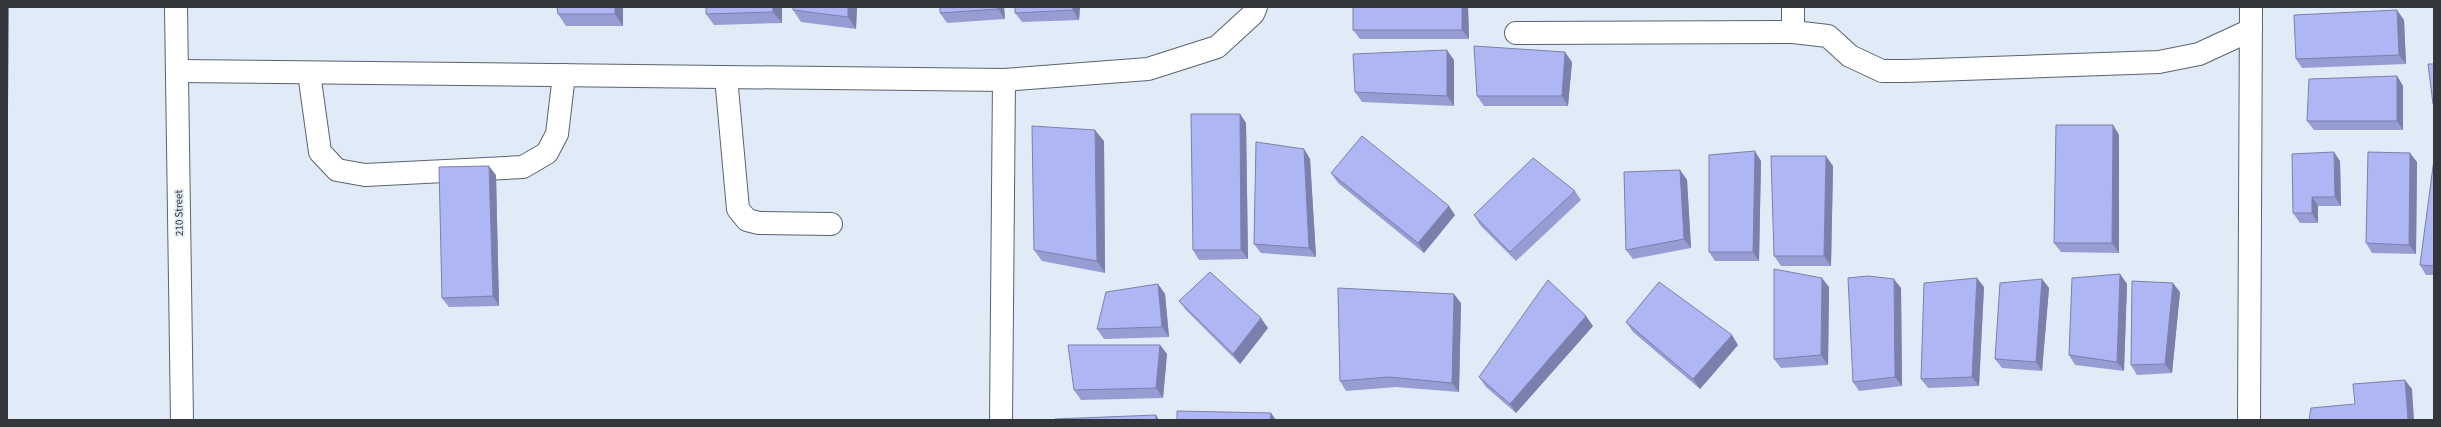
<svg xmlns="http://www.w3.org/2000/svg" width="2441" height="427" viewBox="0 0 2441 427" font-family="'Source Sans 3',sans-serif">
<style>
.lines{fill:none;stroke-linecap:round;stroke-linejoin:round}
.minor-casing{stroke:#5a646e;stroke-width:24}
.minor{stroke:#fff;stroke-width:22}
.wall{fill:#969dd2}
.shaded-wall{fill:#7a80ab}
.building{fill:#aeb7f4;stroke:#7a80ab}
.labels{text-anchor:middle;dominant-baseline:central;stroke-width:3.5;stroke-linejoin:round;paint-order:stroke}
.street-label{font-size:11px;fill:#33373c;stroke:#e0ebf7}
</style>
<rect width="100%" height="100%" fill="#e0ebf7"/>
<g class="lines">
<!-- minor casing -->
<g class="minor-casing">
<g id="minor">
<polyline points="176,7 182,420"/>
<polyline points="1793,7 1793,32"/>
<polyline points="1516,33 1793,32 1828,36 1850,56 1882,71 1906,71 2159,62 2199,54 2251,30"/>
<polyline points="177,71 1004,80 1148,69 1217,47 1253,14 1256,7"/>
<polyline points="309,73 320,152 337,170 365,175 523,167 547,153 557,134 564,75"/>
<polyline points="726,77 738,209 747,220 759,223 831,224"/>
<polyline points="1001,420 1004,80"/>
<polyline points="2249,420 2251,7"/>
</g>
</g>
<!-- minor -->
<use href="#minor" class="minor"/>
</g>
<!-- wall -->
<g class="wall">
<polygon points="557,7 623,7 623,26 566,26 558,14"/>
<polygon points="782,7 782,23 714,25 706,14"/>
<polygon points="793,7 857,7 856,29 801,22 793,10"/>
<polygon points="940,7 1004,7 1005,19 947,23 940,13"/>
<polygon points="1080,7 1079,20 1022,22 1015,13"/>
<polygon points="1353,7 1468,7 1469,39 1360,39 1353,30"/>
<polygon points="2404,20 2406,64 2302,68 2296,59"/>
<polygon points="1454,60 1454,106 1362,102 1355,92"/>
<polygon points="1572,62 1568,106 1484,106 1477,96"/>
<polygon points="2397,76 2403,86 2403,130 2314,130 2307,121"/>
<polygon points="1240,114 1246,123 1248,259 1199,260 1193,250"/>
<polygon points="2113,125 2119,135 2119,253 2061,252 2054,243"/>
<polygon points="1104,141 1105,273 1042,261 1034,250"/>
<polygon points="1304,149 1310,159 1316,257 1261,253 1254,244"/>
<polygon points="2434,159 2434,275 2426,275 2420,265"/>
<polygon points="1761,161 1759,261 1715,261 1709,252"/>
<polygon points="2340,161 2341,206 2318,206 2318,223 2300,223 2293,213"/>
<polygon points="2417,162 2416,254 2372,253 2366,243"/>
<polygon points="1833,166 1831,266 1781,266 1774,256"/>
<polygon points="1680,170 1687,180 1691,248 1633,259 1626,250"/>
<polygon points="1331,173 1455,215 1424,253 1338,183"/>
<polygon points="496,175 499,306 449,307 442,298"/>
<polygon points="1575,191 1581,200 1516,261 1480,225 1474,215"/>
<polygon points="2120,274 2127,284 2124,371 2075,365 2069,355"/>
<polygon points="2042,279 2049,288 2042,371 2002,368 1995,359"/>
<polygon points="1158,284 1165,294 1169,337 1104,339 1097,329"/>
<polygon points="1829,287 1828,365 1781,368 1774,359"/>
<polygon points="1984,287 1979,386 1928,388 1921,379"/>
<polygon points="1901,288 1902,386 1859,391 1853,382"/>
<polygon points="2180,292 2172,373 2137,375 2131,365"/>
<polygon points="1179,301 1268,328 1240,364 1186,310"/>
<polygon points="1461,303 1459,392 1396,387 1346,391 1340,381"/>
<polygon points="1626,322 1738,345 1700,389 1633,332"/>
<polygon points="1593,326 1516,413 1486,387 1479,377"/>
<polygon points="1160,345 1167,354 1163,398 1081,400 1074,390"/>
</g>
<!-- shaded-wall -->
<g class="shaded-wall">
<polygon points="7,7 9,7 7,214"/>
<polygon points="615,7 623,7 623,26 615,14"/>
<polygon points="773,7 782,7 782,23 773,12"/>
<polygon points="848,7 857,7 856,29 848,17"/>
<polygon points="998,7 1004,7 1005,19 998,9"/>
<polygon points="1073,7 1080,7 1079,20 1073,10"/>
<polygon points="1462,7 1468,7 1469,39 1462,30"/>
<polygon points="2397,10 2404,20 2406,64 2399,55"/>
<polygon points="1447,50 1454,60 1454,106 1447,96"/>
<polygon points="1565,52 1572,62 1568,106 1562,96"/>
<polygon points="2397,76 2403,86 2403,130 2397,121"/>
<polygon points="1240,114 1246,123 1248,259 1241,250"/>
<polygon points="2113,125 2119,135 2119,253 2112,243"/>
<polygon points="1095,130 1104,141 1105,273 1097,261"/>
<polygon points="1304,149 1310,159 1316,257 1309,248"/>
<polygon points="1755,151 1761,161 1759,261 1753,252"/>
<polygon points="2334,152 2340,161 2341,206 2335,197"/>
<polygon points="2410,153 2417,162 2416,254 2409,245"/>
<polygon points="1826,156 1833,166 1831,266 1824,256"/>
<polygon points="489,166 496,175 499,306 493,296"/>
<polygon points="1680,170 1687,180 1691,248 1684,239"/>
<polygon points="2312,197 2318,206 2318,223 2312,213"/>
<polygon points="1449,206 1455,215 1424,253 1418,243"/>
<polygon points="2120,274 2127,284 2124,371 2117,362"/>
<polygon points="1822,278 1829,287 1828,365 1821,355"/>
<polygon points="1977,278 1984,287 1979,386 1972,377"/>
<polygon points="1894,279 1901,288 1902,386 1895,377"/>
<polygon points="2042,279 2049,288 2042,371 2036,362"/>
<polygon points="2173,283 2180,292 2172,373 2165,364"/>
<polygon points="1158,284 1165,294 1169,337 1162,327"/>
<polygon points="1454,294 1461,303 1459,392 1452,383"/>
<polygon points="1586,316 1593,326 1516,413 1510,404"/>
<polygon points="1261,318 1268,328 1240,364 1233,354"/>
<polygon points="1732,335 1738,345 1700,389 1693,379"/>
<polygon points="1160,345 1167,354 1163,398 1156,388"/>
<polygon points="2405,380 2412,389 2414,420 2408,420"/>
<polygon points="1271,413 1276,420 1270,420"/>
<polygon points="1156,415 1159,420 1156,420"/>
</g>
<!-- building -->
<g class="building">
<polygon points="557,7 615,7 615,14 558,14"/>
<polygon points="706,7 773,7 773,12 706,14"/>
<polygon points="793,7 848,7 848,17 793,10"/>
<polygon points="940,7 998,7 998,9 940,13"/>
<polygon points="1015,7 1073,7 1073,10 1015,13"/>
<rect x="1353" y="7" width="109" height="23"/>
<polygon points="2397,10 2399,55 2296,59 2294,15"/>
<polygon points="1474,46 1565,52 1562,96 1477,96"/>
<polygon points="1447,50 1447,96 1355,92 1353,54"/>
<polygon points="2428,64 2434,64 2434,104 2433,104"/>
<polygon points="2397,76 2397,121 2307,121 2309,79"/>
<polygon points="1191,114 1240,114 1241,250 1193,250"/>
<polygon points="2056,125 2113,125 2112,243 2054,243"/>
<polygon points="1032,126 1095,130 1097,261 1034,250"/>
<polygon points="1362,136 1449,206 1418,243 1331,173"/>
<polygon points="1256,142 1304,149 1309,248 1254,244"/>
<polygon points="1755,151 1753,252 1709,252 1709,155"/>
<polygon points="2334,152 2335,197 2312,197 2312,213 2293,213 2292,154"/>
<polygon points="2368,152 2410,153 2409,245 2366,243"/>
<polygon points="1771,156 1826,156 1824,256 1774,256"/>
<polygon points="1533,158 1575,191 1510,252 1474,215"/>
<polygon points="2434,159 2434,266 2420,265"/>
<polygon points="489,166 493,296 442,298 439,167"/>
<polygon points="1680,170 1684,239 1626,250 1624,172"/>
<polygon points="1774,269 1822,278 1821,355 1774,359"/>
<polygon points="1210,272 1261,318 1233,354 1179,301"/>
<polygon points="2120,274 2117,362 2069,355 2072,278"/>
<polygon points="1868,276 1894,279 1895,377 1853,382 1848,278"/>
<polygon points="1977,278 1972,377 1921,379 1924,283"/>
<polygon points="2042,279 2036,362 1995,359 2000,283"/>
<polygon points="1548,280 1586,316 1510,404 1479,377"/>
<polygon points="2132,281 2173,283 2165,364 2131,365"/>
<polygon points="1659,282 1732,335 1693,379 1626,322"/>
<polygon points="1158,284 1162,327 1097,329 1106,292"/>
<polygon points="1338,288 1454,294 1452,383 1389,377 1340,381"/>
<polygon points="1068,345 1160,345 1156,388 1074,390"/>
<polygon points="2405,380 2408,420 2309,420 2311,408 2355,404 2353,384"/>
<polygon points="1177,411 1271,413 1270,420 1177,420"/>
<polygon points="1156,415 1156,420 1055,420 1055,419"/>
</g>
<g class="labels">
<!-- street labels -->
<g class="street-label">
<text transform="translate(179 213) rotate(-91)">210 Street</text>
</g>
</g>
<!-- border -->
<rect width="2441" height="427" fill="none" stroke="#33373c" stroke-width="16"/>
</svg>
